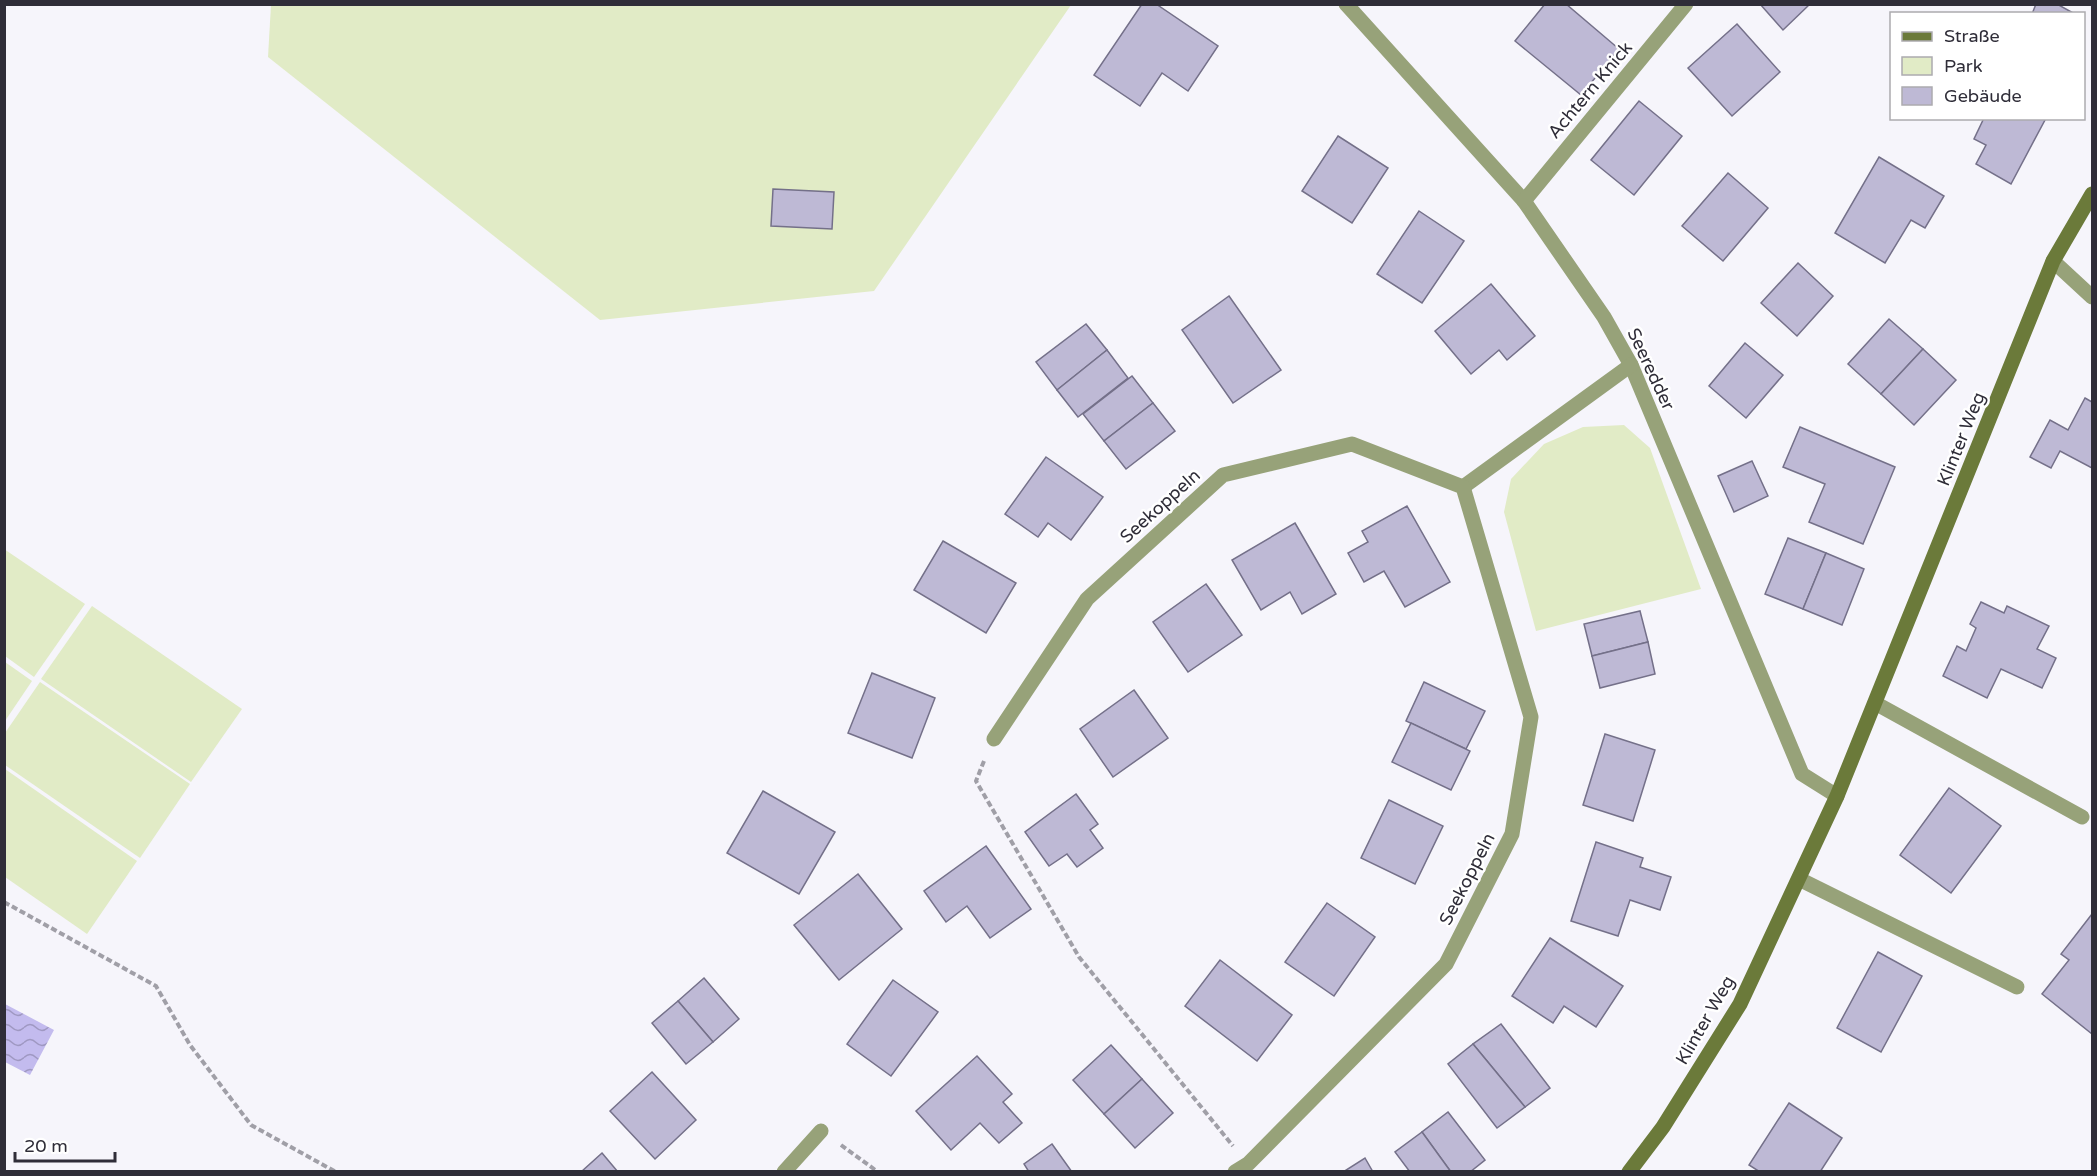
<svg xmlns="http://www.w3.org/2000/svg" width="2097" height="1176" viewBox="0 0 2097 1176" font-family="'Varela Round',sans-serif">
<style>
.green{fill:#e1ebc6}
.water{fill:url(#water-waves)}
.building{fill:#beb9d5;stroke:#747089;stroke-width:1.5}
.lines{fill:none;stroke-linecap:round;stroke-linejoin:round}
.path{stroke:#a09fa7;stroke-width:4;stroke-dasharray:6 3;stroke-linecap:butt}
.lane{stroke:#97a279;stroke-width:15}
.street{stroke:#97a279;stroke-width:15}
.secondary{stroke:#6b7a3a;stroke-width:15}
.labels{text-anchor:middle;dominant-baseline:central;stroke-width:5;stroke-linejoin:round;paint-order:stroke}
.street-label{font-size:18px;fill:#2f2d38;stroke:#fff}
</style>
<defs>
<pattern id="water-waves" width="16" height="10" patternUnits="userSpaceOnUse" patternTransform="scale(1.5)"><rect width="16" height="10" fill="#c3bbee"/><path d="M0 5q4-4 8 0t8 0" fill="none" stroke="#9f98c2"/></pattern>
</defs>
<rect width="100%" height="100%" fill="#f6f5fb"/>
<!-- green -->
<g class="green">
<polygon points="271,5 1071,5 874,291 600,320 268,57"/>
<polygon points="1624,425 1650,448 1701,589 1536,631 1504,512 1511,479 1544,444 1583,427"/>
<polygon points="4,549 85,604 34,677 5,656"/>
<polygon points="92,606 242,709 191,782 41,679"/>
<polygon points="5,662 32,681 5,721"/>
<polygon points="40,682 190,784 140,858 5,765 5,733"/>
<polygon points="5,769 137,861 87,934 5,877"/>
</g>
<!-- water -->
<polygon class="water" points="5,1004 54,1030 30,1075 5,1062"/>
<!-- building -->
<g class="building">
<polygon points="1142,4 1156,4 1218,46 1188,91 1162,73 1140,106 1094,75"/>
<polygon points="1545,4 1566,4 1619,49 1581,95 1515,41"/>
<polygon points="1760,4 1810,4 1783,30"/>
<polygon points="2036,4 2057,4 2075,14 2032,14"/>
<polygon points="1737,24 1780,72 1732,116 1688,68"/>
<polygon points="1639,101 1682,136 1634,195 1591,160"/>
<polygon points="1984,118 2042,118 2045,120 2011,184 1976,164 1986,145 1974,139"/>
<polygon points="1338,136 1388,168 1352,223 1302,191"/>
<polygon points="1879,157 1944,196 1925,228 1911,220 1885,263 1835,233"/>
<polygon points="1728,173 1768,208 1723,261 1682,226"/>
<polygon points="773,189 834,192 832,229 771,226"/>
<polygon points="1419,211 1464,241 1422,303 1377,274"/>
<polygon points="1798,263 1833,296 1797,336 1761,303"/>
<polygon points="1491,284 1535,336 1507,360 1499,350 1471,374 1435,331"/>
<polygon points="1229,296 1281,370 1233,403 1182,330"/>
<polygon points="1889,319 1923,349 1881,394 1848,364"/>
<polygon points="1086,324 1107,350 1057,390 1036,362"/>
<polygon points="1745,343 1783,375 1746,418 1709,386"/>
<polygon points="1923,349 1956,380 1914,425 1881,394"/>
<polygon points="1107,350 1128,378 1078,417 1057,390"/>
<polygon points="1132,376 1153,403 1104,441 1083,414"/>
<polygon points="2085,398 2092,402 2092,468 2060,451 2051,468 2030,457 2050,420 2068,430"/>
<polygon points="1153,403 1175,431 1126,469 1104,441"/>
<polygon points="1800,427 1895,467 1863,544 1809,522 1825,484 1783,467"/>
<polygon points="1046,457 1103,497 1071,540 1048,523 1038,537 1005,514"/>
<polygon points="1752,461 1768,496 1734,512 1718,476"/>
<polygon points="1407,506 1450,582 1405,607 1384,571 1364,582 1348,553 1368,542 1362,531"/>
<polygon points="1295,523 1336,594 1302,614 1290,592 1261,610 1232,560"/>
<polygon points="1788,538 1826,553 1803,609 1765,594"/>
<polygon points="943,541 1016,583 986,633 914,590"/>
<polygon points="1826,553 1864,569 1842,625 1803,609"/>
<polygon points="1206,584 1242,635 1188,672 1153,622"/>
<polygon points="1981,602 2004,613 2007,606 2049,626 2037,649 2056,658 2042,688 2001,669 1987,698 1943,676 1957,646 1966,651 1976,628 1970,624"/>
<polygon points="1640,611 1648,642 1592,656 1584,624"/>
<polygon points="1648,642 1655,674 1600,688 1592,656"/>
<polygon points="872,673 935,698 912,758 848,733"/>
<polygon points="1424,682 1485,711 1466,749 1406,721"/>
<polygon points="1134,690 1168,738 1113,777 1080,729"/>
<polygon points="1411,723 1470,751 1451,790 1392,762"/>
<polygon points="1605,734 1655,750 1633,821 1583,805"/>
<polygon points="1949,788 2001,826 1951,893 1900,855"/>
<polygon points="763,791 835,832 799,894 727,853"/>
<polygon points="1076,794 1098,824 1090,830 1103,848 1077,867 1067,854 1049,866 1025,832"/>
<polygon points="1389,800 1443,826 1415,884 1361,858"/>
<polygon points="1596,842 1643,858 1640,867 1671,877 1660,910 1630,900 1618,936 1571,921"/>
<polygon points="986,846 1031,909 990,938 967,906 946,922 924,891"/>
<polygon points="858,874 902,929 839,980 794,925"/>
<polygon points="1327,903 1375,937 1334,996 1285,962"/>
<polygon points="2092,914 2092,1034 2042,994 2069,960 2061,954"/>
<polygon points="1550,938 1623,986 1596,1027 1564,1006 1553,1023 1512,996"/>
<polygon points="1878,952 1922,976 1881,1052 1837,1028"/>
<polygon points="1220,960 1292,1015 1257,1061 1185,1006"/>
<polygon points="704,978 739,1019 713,1042 678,1001"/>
<polygon points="893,980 938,1012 891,1076 847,1044"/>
<polygon points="678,1001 713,1042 686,1064 652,1023"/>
<polygon points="1501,1024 1550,1088 1525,1107 1473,1044"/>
<polygon points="1473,1044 1525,1107 1497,1128 1448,1064"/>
<polygon points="1111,1045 1142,1079 1104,1114 1073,1080"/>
<polygon points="977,1056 1012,1094 1003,1102 1022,1123 999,1143 980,1123 951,1150 916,1111"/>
<polygon points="652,1072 696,1120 655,1159 610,1111"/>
<polygon points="1142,1079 1173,1113 1135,1148 1104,1114"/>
<polygon points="1789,1103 1842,1138 1820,1172 1760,1172 1749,1165"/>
<polygon points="1448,1112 1485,1160 1470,1172 1451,1172 1422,1132"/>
<polygon points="1422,1132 1451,1172 1410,1172 1395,1152"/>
<polygon points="1052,1144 1072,1172 1029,1172 1024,1164"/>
<polygon points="602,1153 618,1172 581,1172"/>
<polygon points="1365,1158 1373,1172 1343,1172"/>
</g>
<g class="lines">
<!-- path -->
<g class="path">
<polyline points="984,761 976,781 1079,957 1233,1146"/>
<polyline points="4,902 156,986 190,1045 251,1125 336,1172"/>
<polyline points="841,1145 878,1172"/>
</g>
<!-- lane -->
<g class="lane">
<polyline points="1875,703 2082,817"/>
<polyline points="1799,879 2017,987"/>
</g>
<!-- street -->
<g class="street">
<polyline points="1346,4 1524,201 1604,317 1631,365 1802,774 1837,796"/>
<polyline points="1524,201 1686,4"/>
<polyline points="2053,261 2092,297"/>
<polyline points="1463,487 1631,365"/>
<polyline points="994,739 1087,599 1223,475 1352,444 1463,487 1531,717 1512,834 1446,964 1248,1164 1235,1172"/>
<polyline points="784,1172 821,1131"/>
</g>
<!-- secondary -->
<polyline class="secondary" points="1629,1172 1663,1127 1740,1004 1837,796 2053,261 2092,194"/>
</g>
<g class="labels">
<!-- street labels -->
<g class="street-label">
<text transform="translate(1590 90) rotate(-50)">Achtern Knick</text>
<text transform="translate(1651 369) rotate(65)">Seeredder</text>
<text transform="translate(1961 439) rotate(-68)">Klinter Weg</text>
<text transform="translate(1160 506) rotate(-42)">Seekoppeln</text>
<text transform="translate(1467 879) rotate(-63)">Seekoppeln</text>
<text transform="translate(1705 1020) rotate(-60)">Klinter Weg</text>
</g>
</g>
<!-- border -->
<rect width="2097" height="1176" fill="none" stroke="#2f2d38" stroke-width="12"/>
<!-- legend -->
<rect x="1890" y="12" width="195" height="108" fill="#ffffff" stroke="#acabaf" stroke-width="1.5"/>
<rect x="1902" y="32" width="30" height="9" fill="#6b7a3a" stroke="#acabaf" stroke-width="1.5"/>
<text x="1944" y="42" font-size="18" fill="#2f2d38">Straße</text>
<rect x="1902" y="57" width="30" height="18" fill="#e1ebc6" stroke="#acabaf" stroke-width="1.5"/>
<text x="1944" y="72" font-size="18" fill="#2f2d38">Park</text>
<rect x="1902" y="87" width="30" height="18" fill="#beb9d5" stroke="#acabaf" stroke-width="1.5"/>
<text x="1944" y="102" font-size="18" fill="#2f2d38">Gebäude</text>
<!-- scale -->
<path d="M15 1152v9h100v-9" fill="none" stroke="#2f2d38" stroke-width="3"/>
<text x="24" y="1152" font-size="18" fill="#2f2d38" stroke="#ffffff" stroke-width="4.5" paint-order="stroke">20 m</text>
</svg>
